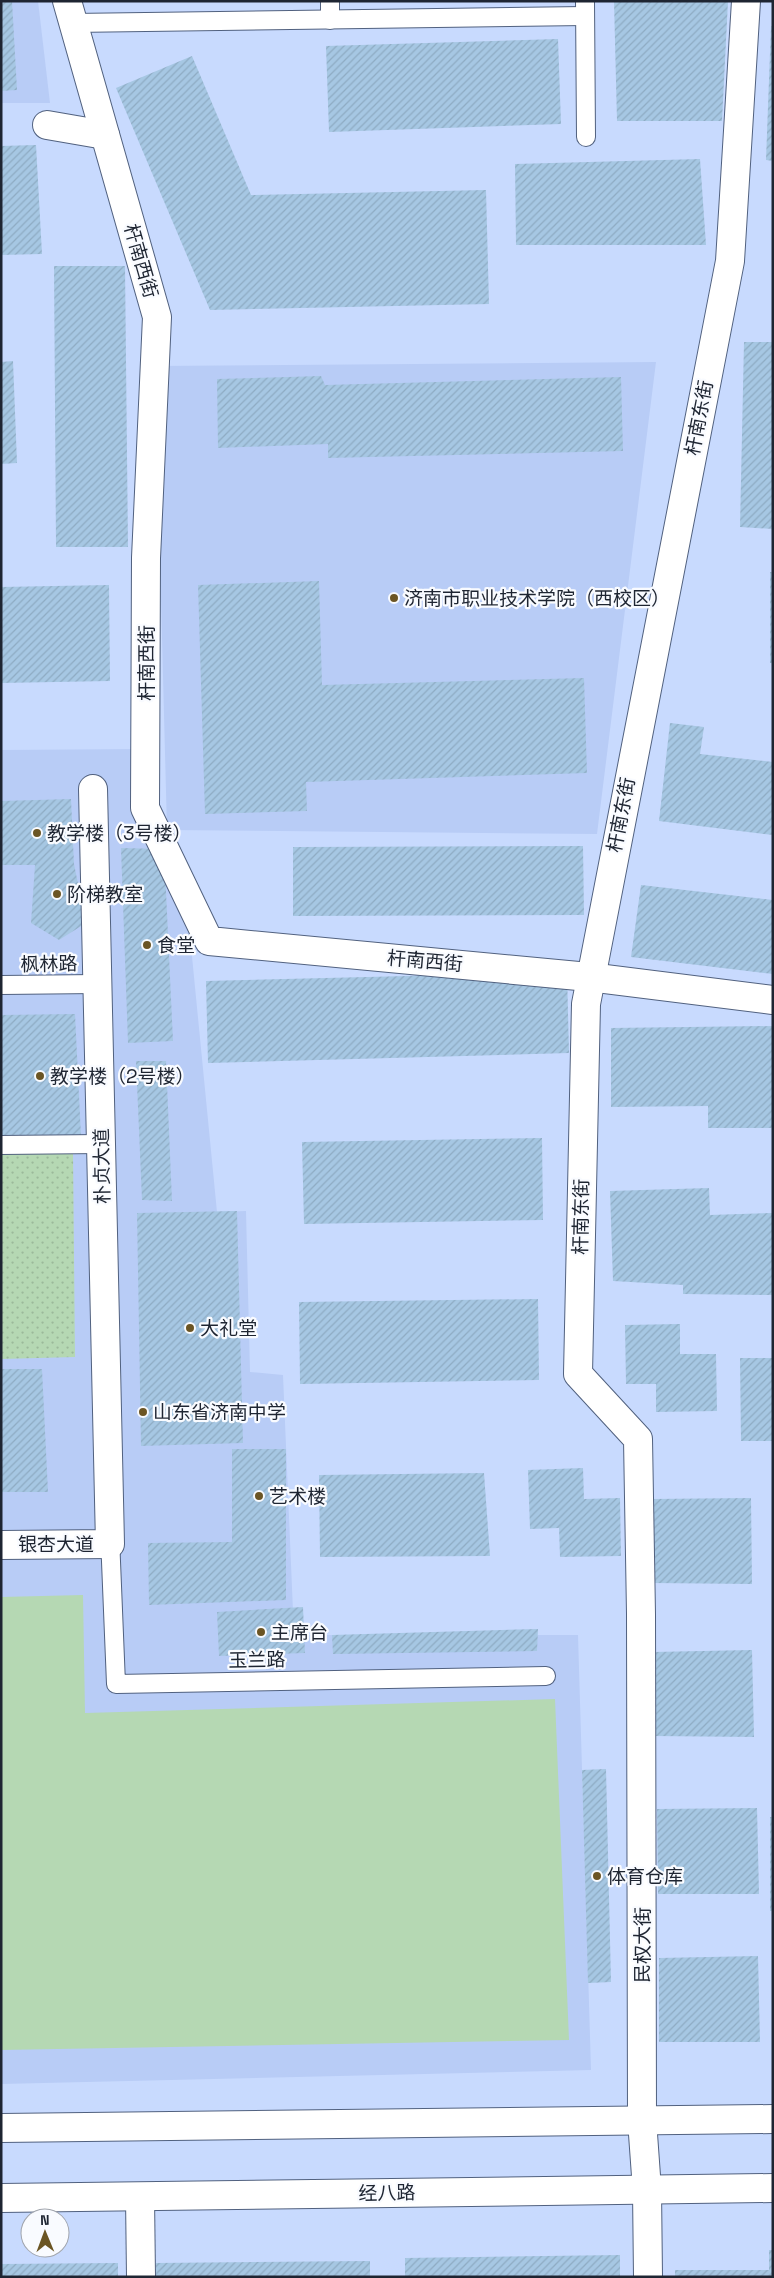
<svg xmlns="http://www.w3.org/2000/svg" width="774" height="2278" viewBox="0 0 774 2278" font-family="'Space Grotesk','Noto Sans SC',sans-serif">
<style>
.built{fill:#b8ccf6}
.grass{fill:url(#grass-dots)}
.garden{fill:#b5d8b3}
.building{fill:url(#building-hatch)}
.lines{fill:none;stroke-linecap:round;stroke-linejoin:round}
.service-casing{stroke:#51617f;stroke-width:20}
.minor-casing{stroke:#51617f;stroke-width:30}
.secondary-casing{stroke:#51617f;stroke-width:30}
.service{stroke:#fff;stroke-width:18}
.minor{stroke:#fff;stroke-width:28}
.secondary{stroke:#fff;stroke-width:28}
.poi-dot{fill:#6b5524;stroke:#f9fbff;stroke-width:2}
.labels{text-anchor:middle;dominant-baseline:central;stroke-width:4.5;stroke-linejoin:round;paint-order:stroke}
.street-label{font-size:19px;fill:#1e2532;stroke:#f9fbff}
.poi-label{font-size:19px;fill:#1e2532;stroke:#f9fbff;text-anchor:start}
</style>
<defs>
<pattern id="grass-dots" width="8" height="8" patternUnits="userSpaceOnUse" patternTransform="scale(1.25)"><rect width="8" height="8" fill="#b5d8b3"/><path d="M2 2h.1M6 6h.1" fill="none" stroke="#9bb99a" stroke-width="1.8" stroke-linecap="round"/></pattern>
<pattern id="building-hatch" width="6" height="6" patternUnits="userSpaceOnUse" patternTransform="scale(1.25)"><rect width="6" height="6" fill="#a6c7e3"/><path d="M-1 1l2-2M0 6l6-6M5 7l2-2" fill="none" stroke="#8eabc3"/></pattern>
</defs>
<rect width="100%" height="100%" fill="#c8dafe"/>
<!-- built -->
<g class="built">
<polygon points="1,1 38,1 50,103 1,103"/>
<polygon points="656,362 597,834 167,830 155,366"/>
<polygon points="145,749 145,808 186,895 217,1212 246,1211 250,1372 283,1375 294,1635 578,1635 591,2070 1,2084 1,750"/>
</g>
<!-- grass -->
<polygon class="grass" points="73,1152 75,1357 1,1359 1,1154"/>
<!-- garden -->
<polygon class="garden" points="83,1595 85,1713 555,1699 569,2040 1,2050 1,1597"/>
<!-- building -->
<g class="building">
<polygon points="1,1 12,1 17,90 1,91"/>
<polygon points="614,1 728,1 722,121 617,121"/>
<polygon points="771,26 773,26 773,161 766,160"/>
<polygon points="558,39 561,124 329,132 326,46"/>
<polygon points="192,56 251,195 486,190 489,304 210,310 116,88"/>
<polygon points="36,145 42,254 1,255 1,146"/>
<polygon points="700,159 706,245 516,245 515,164"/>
<polygon points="54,266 125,266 128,547 56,547"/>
<polygon points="744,342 773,342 773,529 740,527"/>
<polygon points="13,361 17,463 1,464 1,362"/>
<polygon points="321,376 325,385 621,377 623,451 328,458 328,444 218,448 217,379"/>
<rect x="770" y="572" width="3" height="91"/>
<polygon points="319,581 322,685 584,678 587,773 306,782 307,811 205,814 198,585"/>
<polygon points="109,585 110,681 1,683 1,587"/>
<polygon points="670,723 704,727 700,754 773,762 773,835 659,821"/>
<polygon points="71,799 74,864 86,923 59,940 31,923 35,865 1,865 1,801"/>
<polygon points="583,846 584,915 293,916 293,847"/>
<polygon points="121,848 164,849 173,1041 128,1043"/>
<polygon points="641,885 773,900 773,974 631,957"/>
<polygon points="567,972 569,1053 208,1063 206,981"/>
<polygon points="75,1014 81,1136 1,1137 1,1015"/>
<polygon points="773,1026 773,1128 708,1128 708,1106 611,1107 611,1028"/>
<polygon points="136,1061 166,1061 172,1201 142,1200"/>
<polygon points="542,1138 543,1220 304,1224 302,1142"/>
<polygon points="709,1188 710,1215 773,1213 773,1295 683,1294 683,1285 613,1281 610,1191"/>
<polygon points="237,1211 243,1443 141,1446 137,1213"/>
<polygon points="538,1299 539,1380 300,1384 299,1302"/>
<polygon points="680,1324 680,1354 716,1354 717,1411 656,1412 656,1384 626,1384 625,1325"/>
<polygon points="740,1358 773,1358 773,1441 741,1441"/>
<polygon points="1,1369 42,1369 48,1492 1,1492"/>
<polygon points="232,1449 286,1449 286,1600 149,1605 148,1543 232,1542"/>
<polygon points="583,1468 584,1499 620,1498 621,1556 560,1557 559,1528 530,1529 528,1470"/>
<polygon points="484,1473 490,1556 320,1557 319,1475"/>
<polygon points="751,1498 752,1584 652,1583 652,1499"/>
<polygon points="303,1607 305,1653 219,1656 217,1612"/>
<polygon points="538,1629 537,1651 333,1654 332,1635"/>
<polygon points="752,1650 754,1737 653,1736 653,1652"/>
<polygon points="606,1769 611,1982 588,1983 582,1770"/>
<polygon points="757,1808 759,1894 658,1894 657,1809"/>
<rect x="770" y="1817" width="3" height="94"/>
<polygon points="758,1956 760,2042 659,2042 659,1958"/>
<polygon points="769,2250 773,2250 773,2277 675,2277 675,2270 769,2270"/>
<polygon points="620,2255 620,2277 405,2277 405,2258"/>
<polygon points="370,2261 370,2277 156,2277 156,2263"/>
<polygon points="118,2263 118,2277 1,2277 1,2264"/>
</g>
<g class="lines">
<!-- service casing -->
<g class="service-casing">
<g id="service">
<polyline points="585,1 586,137"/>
<polyline points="330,20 330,1"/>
<polyline points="72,23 585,16"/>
<polyline points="1,985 97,984"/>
<polyline points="1,1145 101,1144"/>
<polyline points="110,1537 116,1684 546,1676"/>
</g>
</g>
<!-- minor casing -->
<g class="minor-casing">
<g id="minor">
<polyline points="67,1 157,317 146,558 145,808 209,941 589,977 773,1000"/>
<polyline points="47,125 105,135"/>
<polyline points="1,1545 110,1544 93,789"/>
<polyline points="140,2197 141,2277"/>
<polyline points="648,2277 647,2190 642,2120 641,1614 638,1439 578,1374 586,1004 730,261 746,1"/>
</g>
</g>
<!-- secondary casing -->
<g class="secondary-casing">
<g id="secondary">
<polyline points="1,2128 773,2119"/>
<polyline points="1,2198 773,2188"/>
</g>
</g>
<!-- service -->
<use href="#service" class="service"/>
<!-- minor -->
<use href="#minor" class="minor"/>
<!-- secondary -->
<use href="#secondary" class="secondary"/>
</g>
<!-- markers -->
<g class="poi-dot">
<circle cx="394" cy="598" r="5"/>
<circle cx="37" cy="833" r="5"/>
<circle cx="57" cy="894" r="5"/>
<circle cx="147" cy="945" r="5"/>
<circle cx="40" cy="1076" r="5"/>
<circle cx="190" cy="1328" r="5"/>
<circle cx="143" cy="1412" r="5"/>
<circle cx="259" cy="1496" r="5"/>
<circle cx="261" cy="1632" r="5"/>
<circle cx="597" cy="1876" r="5"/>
</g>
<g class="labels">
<!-- street labels -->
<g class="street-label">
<text transform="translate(141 261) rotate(74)">杆南西街</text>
<text transform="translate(699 418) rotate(-79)">杆南东街</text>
<text transform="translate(146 663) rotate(-90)">杆南西街</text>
<text transform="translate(621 815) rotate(-79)">杆南东街</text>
<text transform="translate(425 961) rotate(5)">杆南西街</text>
<text transform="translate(49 964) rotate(-1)">枫林路</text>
<text transform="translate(102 1166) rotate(-91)">朴贞大道</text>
<text transform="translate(581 1217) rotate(-89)">杆南东街</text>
<text x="56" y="1544">银杏大道</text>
<text transform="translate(257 1660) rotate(-1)">玉兰路</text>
<text transform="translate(642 1945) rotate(-90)">民权大街</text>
<text transform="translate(387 2193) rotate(-1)">经八路</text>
</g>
<!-- poi labels -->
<g class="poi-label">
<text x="404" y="598">济南市职业技术学院（西校区）</text>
<text x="47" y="833">教学楼（3号楼）</text>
<text x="67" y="894">阶梯教室</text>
<text x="157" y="945">食堂</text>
<text x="50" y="1076">教学楼（2号楼）</text>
<text x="200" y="1328">大礼堂</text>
<text x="153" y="1412">山东省济南中学</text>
<text x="269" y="1496">艺术楼</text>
<text x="271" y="1632">主席台</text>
<text x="607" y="1876">体育仓库</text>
</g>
</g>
<!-- border -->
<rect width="774" height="2278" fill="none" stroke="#1e2532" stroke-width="5"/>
<!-- north arrow -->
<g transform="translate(45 2233) rotate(359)"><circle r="24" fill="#f9fbff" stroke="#a1a5ad"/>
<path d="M0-4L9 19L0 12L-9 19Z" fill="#6b5524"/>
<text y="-8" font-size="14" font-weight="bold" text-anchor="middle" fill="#1e2532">N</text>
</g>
</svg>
